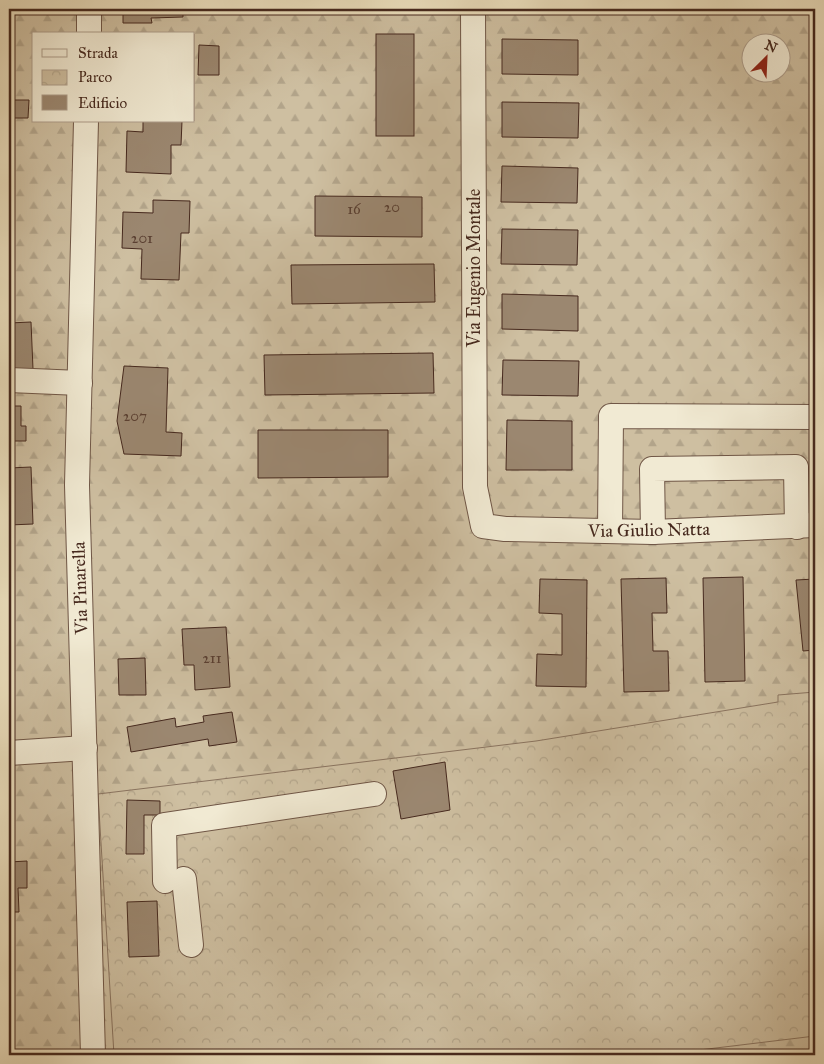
<svg xmlns="http://www.w3.org/2000/svg" width="824" height="1064" viewBox="0 0 824 1064" font-family="'IM FELL Great Primer',serif">
<style>
.forest{fill:url(#forest-firs);stroke:#8a7460;fill-rule:evenodd}
.park{fill:url(#park-crowns);stroke:#8a7460}
.building{fill:#9b8770;stroke:#46291e}
.lines{fill:none;stroke-linecap:round;stroke-linejoin:round}
.minor-casing{stroke:#6f5646;stroke-width:26}
.minor{stroke:#f1ead3;stroke-width:24}
.labels{text-anchor:middle;dominant-baseline:central;stroke-width:4;stroke-linejoin:round;paint-order:stroke}
.number-label{font-size:15px;fill:#5b4032}
.street-label{font-size:18px;fill:#46291e;stroke:#f1ead3}
</style>
<defs>
<pattern id="forest-firs" width="22" height="20" patternUnits="userSpaceOnUse" patternTransform="scale(1.25)"><rect width="22" height="20" fill="#cebfa1"/><path d="M5 1l3.5 6h-7zM16 11l3.5 6h-7z" fill="#b2a48a"/></pattern>
<pattern id="park-crowns" width="20" height="18" patternUnits="userSpaceOnUse" patternTransform="scale(1.25)"><rect width="20" height="18" fill="#cebfa1"/><path d="M2 6a3 3 0 1 1 6 0M12 15a3 3 0 1 1 6 0" fill="none" stroke="#b2a48a"/></pattern>
</defs>
<rect width="100%" height="100%" fill="#eadebc"/>
<filter id="stains"><feTurbulence type="fractalNoise" baseFrequency=".004" numOctaves="4"/><feColorMatrix values="0 0 0 0 .2 0 0 0 0 .09 0 0 0 0 .02 0 0 0 .5 -.17"/></filter>
<radialGradient id="worn" r=".72"><stop offset=".6" stop-color="#630" stop-opacity="0"/><stop offset="1" stop-color="#630" stop-opacity=".3"/></radialGradient>
<!-- forest -->
<path class="forest" d="M 9,9 L 815,9 L 815,1055 L 9,1055 ZM 34,34 L 194,34 L 194,121 L 34,121 ZM 752,42 L 782,42 L 782,72 L 752,72 Z"/>
<!-- park -->
<polygon class="park" points="815,692 815,1036 658,1055 114,1055 98,794 536,741 778,702 778,695"/>
<!-- building -->
<g class="building">
<polygon points="123,9 183,9 183,17 151,18 152,23 123,23"/>
<rect x="376" y="34" width="38" height="102"/>
<polygon points="502,39 578,40 578,75 502,74"/>
<polygon points="199,45 219,46 219,75 198,75"/>
<polygon points="9,100 29,100 28,118 9,118"/>
<polygon points="502,102 579,103 578,138 502,137"/>
<polygon points="143,121 182,121 181,145 171,145 171,174 126,172 127,131 143,132"/>
<polygon points="502,166 578,168 577,203 501,202"/>
<polygon points="315,196 422,197 422,237 315,236"/>
<polygon points="153,200 190,201 189,233 181,233 179,280 141,279 142,249 122,248 123,212 153,213"/>
<polygon points="502,229 578,230 577,265 501,264"/>
<polygon points="434,264 435,302 292,304 291,265"/>
<polygon points="502,294 578,296 578,331 502,329"/>
<polygon points="31,322 33,369 9,369 9,323"/>
<polygon points="433,353 434,393 265,395 264,355"/>
<polygon points="503,360 579,361 578,396 502,395"/>
<polygon points="124,366 168,368 166,432 182,433 181,456 124,454 117,421"/>
<polygon points="9,406 21,406 21,426 26,426 26,441 9,441"/>
<polygon points="507,420 572,421 572,470 506,470"/>
<polygon points="258,430 388,430 388,477 258,478"/>
<polygon points="31,467 33,524 9,525 9,498 12,498 9,468"/>
<polygon points="9,483 11,483 12,498 9,498"/>
<polygon points="743,577 745,681 705,682 703,578"/>
<polygon points="666,578 667,613 652,613 653,651 668,651 669,691 624,692 621,579"/>
<polygon points="540,579 587,580 586,687 536,686 537,654 562,655 562,614 539,613"/>
<polygon points="815,579 815,650 803,651 796,580"/>
<polygon points="226,627 230,687 195,690 194,665 184,665 182,629"/>
<polygon points="145,658 146,695 119,695 118,659"/>
<polygon points="232,712 237,742 209,746 208,739 131,752 127,727 175,718 176,727 204,722 203,716"/>
<polygon points="445,762 450,810 401,819 393,771"/>
<polygon points="127,800 160,801 160,815 144,815 144,854 126,854"/>
<polygon points="27,861 27,888 18,888 19,912 9,912 9,862"/>
<polygon points="157,901 159,956 129,957 127,902"/>
</g>
<g class="lines">
<!-- minor casing -->
<g class="minor-casing">
<g id="minor">
<polyline points="473,9 475,487 483,526 505,529 653,532 815,525"/>
<polyline points="89,34 89,9"/>
<polyline points="86,121 77,485 93,1055"/>
<polyline points="9,380 80,383"/>
<polyline points="610,531 611,416 815,417"/>
<polyline points="653,532 652,469 796,467 797,527"/>
<polyline points="9,753 85,748"/>
<polyline points="184,879 191,945"/>
<polyline points="165,881 164,825 374,794"/>
</g>
</g>
<!-- minor -->
<use href="#minor" class="minor"/>
</g>
<g class="labels">
<!-- number labels -->
<g class="number-label">
<text x="392" y="207">20</text>
<text x="354" y="209">16</text>
<text x="142" y="238">201</text>
<text x="135" y="416">207</text>
<text x="212" y="658">211</text>
</g>
<!-- street labels -->
<g class="street-label">
<text transform="translate(474 268) rotate(-90)">Via Eugenio Montale</text>
<text transform="translate(649 530) rotate(-1)">Via Giulio Natta</text>
<text transform="translate(80 588) rotate(-92)">Via Pinarella</text>
</g>
</g>
<!-- margin -->
<rect width="824" height="1064" fill="none" stroke="#eadebc" stroke-width="30"/>
<rect x="10" y="10" width="804" height="1044" fill="none" stroke="#46291e" stroke-width="2.5"/>
<rect x="15" y="15" width="794" height="1034" fill="none" stroke="#46291e"/>
<!-- legend -->
<rect x="32" y="32" width="162" height="90" fill="#f1ead3" stroke="#ad9d8b"/>
<rect x="42" y="49" width="25" height="8" fill="#f1ead3" stroke="#ad9d8b"/>
<text x="78" y="58" font-size="15" fill="#46291e">Strada</text>
<rect x="42" y="70" width="25" height="15" fill="url(#park-crowns)" stroke="#ad9d8b"/>
<text x="78" y="82" font-size="15" fill="#46291e">Parco</text>
<rect x="42" y="95" width="25" height="15" fill="#9b8770" stroke="#ad9d8b"/>
<text x="78" y="108" font-size="15" fill="#46291e">Edificio</text>
<!-- north arrow -->
<g transform="translate(766 58) rotate(24)"><circle r="24" fill="#f1ead3" stroke="#ad9d8b"/>
<path d="M0-4L9 19L0 12L-9 19Z" fill="#8f2418"/>
<text y="-8" font-size="14" font-weight="bold" text-anchor="middle" fill="#46291e">N</text>
</g>
<rect width="100%" height="100%" filter="url(#stains)"/>
<rect width="100%" height="100%" fill="url(#worn)"/>
</svg>
